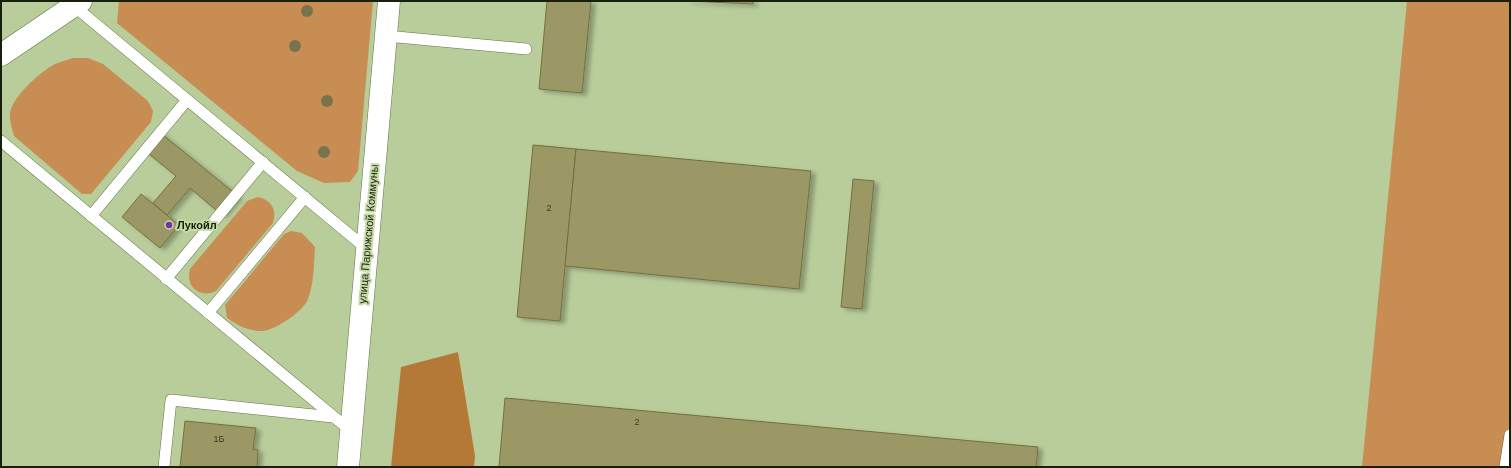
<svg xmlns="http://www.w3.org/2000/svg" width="1511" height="468" viewBox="0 0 1511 468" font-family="Arial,sans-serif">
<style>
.green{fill:#c78d52}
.forest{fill:#b47837}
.building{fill:#9b9865;stroke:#73703e;filter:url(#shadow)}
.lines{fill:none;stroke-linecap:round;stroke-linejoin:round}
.lane-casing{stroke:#617244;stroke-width:12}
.secondary-casing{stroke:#617244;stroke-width:23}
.lane{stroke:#fff;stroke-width:11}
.secondary{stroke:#fff;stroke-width:22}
.tree{fill:#79734d}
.poi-dot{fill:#7333a8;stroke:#c6daa8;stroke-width:1.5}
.labels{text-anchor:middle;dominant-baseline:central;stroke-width:4;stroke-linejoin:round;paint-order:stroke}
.number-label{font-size:9px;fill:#393d22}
.poi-label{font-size:11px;font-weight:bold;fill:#181f0c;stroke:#c6daa8;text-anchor:start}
.street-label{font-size:11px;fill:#181f0c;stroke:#c6daa8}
</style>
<defs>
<filter id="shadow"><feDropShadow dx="4.5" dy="2.5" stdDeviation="2" flood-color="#0004"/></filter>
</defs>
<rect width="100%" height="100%" fill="#b9cd9b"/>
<!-- green -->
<g class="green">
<polygon points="119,1 373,1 358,171 350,182 324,183 297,171 117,23"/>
<polygon points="1407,1 1510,1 1510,467 1362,467"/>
<path d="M 73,58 L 88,58 L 103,64 L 148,101 L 153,111 L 151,122 L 91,194 L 82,194 L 14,136 C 12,128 8,117 11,109 C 17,93 40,72 55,64 C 60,62 67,60 73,58 Z"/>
<path d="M 258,197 C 271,200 277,209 273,223 L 216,291 C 200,299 185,287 190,269 L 247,201 Z"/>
<path d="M 291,231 L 302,233 L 315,247 C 314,264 314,283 308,299 C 304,311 273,332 261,331 C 248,331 237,325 227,318 L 225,305 L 284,234 Z"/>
</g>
<!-- forest -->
<polygon class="forest" points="458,352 475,456 474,467 391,467 401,367"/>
<!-- building -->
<g class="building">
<polygon points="547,1 591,1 582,93 539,89"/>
<polygon points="688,1 753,1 753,4"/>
<polygon points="158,131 238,196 222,215 190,188 167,215 153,203 176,176 143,149"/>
<polygon points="533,145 576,149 560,321 517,317"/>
<polygon points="576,149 811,171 799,289 565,266"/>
<polygon points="853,179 874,181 862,309 841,307"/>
<polygon points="141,194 179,225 160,248 122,217"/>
<polygon points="505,398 1038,447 1036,467 499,467"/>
<polygon points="185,421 256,428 253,449 258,450 257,467 180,467"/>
</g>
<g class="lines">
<!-- lane casing -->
<g class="lane-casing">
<g id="lane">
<polyline points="74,6 367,249"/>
<polyline points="386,36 526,49"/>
<polyline points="1,141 351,431"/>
<polyline points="91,216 187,100"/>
<polyline points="166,279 263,162"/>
<polyline points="208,313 305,197"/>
<polyline points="164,467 171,400 333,417"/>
<polyline points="1505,467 1510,435"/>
</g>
</g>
<!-- secondary casing -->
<g class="secondary-casing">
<g id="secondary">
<polyline points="1,55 81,1"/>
<polyline points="348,467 389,1"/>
</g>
</g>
<!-- lane -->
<use href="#lane" class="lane"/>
<!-- secondary -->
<use href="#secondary" class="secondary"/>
</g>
<!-- trees -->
<g class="tree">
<circle cx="307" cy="11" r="6"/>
<circle cx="295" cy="46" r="6"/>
<circle cx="327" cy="101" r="6"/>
<circle cx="324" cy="152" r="6"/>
</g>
<!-- markers -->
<circle class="poi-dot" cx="169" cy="225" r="4"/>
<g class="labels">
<!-- number labels -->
<g class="number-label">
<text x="549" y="208">2</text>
<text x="637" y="422">2</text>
<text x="219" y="439">1Б</text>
</g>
<!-- poi labels -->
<g class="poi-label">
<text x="177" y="225">Лукойл</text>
</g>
<!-- street labels -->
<g class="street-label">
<text transform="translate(368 234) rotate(-85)">улица Парижской Коммуны</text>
</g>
</g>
<!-- border -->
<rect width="1511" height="468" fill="none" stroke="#181f0c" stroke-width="4"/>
</svg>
